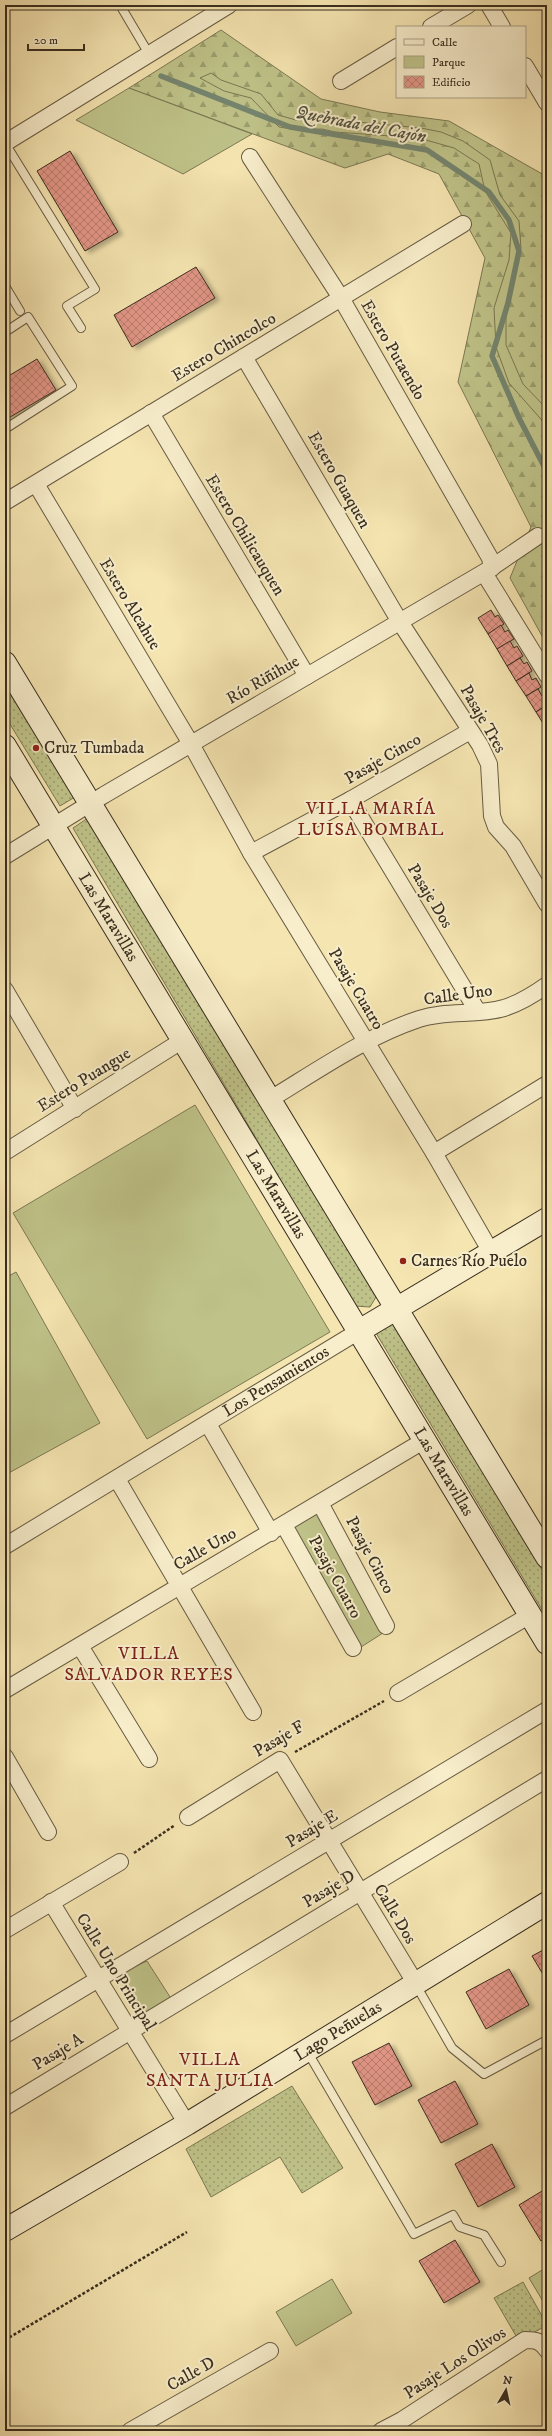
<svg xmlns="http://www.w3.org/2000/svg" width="552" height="2436" viewBox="0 0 552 2436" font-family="'IM FELL DW Pica',serif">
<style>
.grass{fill:url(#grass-dots);stroke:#7c7854}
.forest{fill:url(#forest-firs);stroke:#7c7854}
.park{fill:#bfc389;stroke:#7c7854}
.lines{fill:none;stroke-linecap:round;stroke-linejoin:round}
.stream{stroke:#758670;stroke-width:5.5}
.building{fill:url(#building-cross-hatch);stroke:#392e1f;filter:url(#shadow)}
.lane-casing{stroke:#685c44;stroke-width:10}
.street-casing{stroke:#685c44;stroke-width:18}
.secondary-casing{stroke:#392e1f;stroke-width:24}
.path{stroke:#392e1f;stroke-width:2.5;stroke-dasharray:3 2;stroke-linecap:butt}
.lane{stroke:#f8eecc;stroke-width:8}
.street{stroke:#f8eecc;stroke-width:16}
.secondary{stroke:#f8eecc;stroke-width:22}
.poi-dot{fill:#8f2418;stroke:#f8eecc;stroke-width:1.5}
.labels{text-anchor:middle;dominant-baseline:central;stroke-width:4;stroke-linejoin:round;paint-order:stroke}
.street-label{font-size:17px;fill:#392e1f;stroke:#f8eecc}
.poi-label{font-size:17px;fill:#392e1f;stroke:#f8eecc;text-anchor:start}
.water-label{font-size:18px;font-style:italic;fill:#525241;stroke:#f8eecc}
.neighbourhood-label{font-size:18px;letter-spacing:1px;fill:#7a1f14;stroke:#f8eecc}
</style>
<defs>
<pattern id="grass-dots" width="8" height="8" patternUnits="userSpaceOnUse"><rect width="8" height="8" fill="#bfc389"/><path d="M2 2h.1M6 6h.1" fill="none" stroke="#9c9f6f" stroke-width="1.8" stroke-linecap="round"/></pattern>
<pattern id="forest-firs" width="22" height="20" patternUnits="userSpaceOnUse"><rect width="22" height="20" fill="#bfc389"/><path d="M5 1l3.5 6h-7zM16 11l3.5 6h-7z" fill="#9c9f6f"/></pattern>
<pattern id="building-cross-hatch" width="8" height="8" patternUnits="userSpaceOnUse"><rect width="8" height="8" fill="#e39687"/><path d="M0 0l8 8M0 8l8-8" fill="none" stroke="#b97b6e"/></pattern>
<filter id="shadow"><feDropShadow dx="4.5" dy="2.5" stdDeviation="2" flood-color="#0004"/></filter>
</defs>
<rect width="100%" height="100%" fill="#f5e5b1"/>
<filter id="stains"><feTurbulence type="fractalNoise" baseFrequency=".005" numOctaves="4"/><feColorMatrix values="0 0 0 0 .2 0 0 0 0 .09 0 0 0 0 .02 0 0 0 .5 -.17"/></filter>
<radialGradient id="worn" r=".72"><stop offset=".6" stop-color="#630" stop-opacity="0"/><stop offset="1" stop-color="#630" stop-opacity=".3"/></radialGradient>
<!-- grass -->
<g class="grass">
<polygon points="5,681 75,797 60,806 5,716"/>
<polygon points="88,818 376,1297 370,1307 355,1306 73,828"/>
<polygon points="392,1323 547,1578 547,1618 376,1333"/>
<polygon points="292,2086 343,2168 302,2193 280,2157 211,2197 186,2149"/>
<polygon points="523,2282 547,2325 519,2341 494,2298"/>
</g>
<!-- forest -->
<polygon class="forest" points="221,30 321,99 380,112 449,121 544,175 547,174 547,645 510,578 531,527 458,382 485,258 439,174 388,154 345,168 129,88"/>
<!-- park -->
<g class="park">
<polygon points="211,73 221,80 261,94 278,115 296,120 326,119 421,128 441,132 463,141 490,160 500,195 519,221 521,248 506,304 506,345 523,384 547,409 547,426 509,383 496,347 494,308 509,260 511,233 485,191 479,164 454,148 419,138 335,132 322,129 298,130 279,127 251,98 224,91 200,78"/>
<polygon points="129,88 252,134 183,174 76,120"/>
<polygon points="195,1105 330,1332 147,1439 13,1213"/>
<polygon points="16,1272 100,1423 5,1475 5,1278"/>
<polygon points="318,1508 386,1631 358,1649 288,1527"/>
<polygon points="147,1961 172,2000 144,2015 119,1974"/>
<polygon points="547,2267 547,2308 529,2278"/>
<polygon points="332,2279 352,2313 296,2346 276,2312"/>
</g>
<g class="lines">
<!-- stream -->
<polyline class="stream" points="161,76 290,127 427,150 489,192 509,220 519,251 508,303 492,356 519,418 547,472"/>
</g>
<!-- building -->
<g class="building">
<polygon points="70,151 118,232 85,251 37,171"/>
<polygon points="196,267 215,298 132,347 114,315"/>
<polygon points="37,359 56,390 5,420 5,378"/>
<polygon points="491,610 495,617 498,615 504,624 488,634 478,618"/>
<polygon points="501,625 505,632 508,630 514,639 497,649 488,634"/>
<polygon points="510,641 514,648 517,646 523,656 507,666 497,649"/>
<polygon points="520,658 524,664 527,662 532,671 516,681 507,666"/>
<polygon points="529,673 532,680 536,678 541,687 526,696 516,681"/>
<polygon points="538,689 542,696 545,694 547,697 547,705 536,712 526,696"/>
<polygon points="547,705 547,727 546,728 536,712"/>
<polygon points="547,1948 547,1981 532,1956"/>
<polygon points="509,1969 529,2005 486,2029 466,1992"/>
<polygon points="389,2043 412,2086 375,2105 352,2062"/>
<polygon points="455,2081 478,2124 441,2143 418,2100"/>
<polygon points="492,2144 515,2187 478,2207 455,2164"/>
<polygon points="547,2188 547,2237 541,2241 519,2205"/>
<polygon points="455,2240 480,2282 444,2303 419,2261"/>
</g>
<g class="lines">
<!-- lane casing -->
<g class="lane-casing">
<g id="lane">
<polyline points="120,5 149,54"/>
<polyline points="5,143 95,289 67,306 81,328"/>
<polyline points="5,286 20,311"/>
<polyline points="5,332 28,317 72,386 5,429"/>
<polyline points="416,1985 452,2048 484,2074 547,2040"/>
<polyline points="307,2051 414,2234 453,2215 460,2227 484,2235 501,2262"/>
</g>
</g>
<!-- street casing -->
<g class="street-casing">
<g id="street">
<polyline points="489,5 502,27"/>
<polyline points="431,27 468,5"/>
<polyline points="525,66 547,103"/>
<polyline points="341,81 397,47"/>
<polyline points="5,143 229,5"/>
<polyline points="250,157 341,298 490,558 492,568"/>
<polyline points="244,357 400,622 480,745 489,764 492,816 496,827 513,846 547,904"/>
<polyline points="151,413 307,676"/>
<polyline points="36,484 191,744 251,853 434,1153 491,1252"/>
<polyline points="5,502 463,224"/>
<polyline points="484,573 547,675"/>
<polyline points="350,800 478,1012"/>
<polyline points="251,853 350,800 470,731"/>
<polyline points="5,856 104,795 488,570 538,536"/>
<polyline points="5,990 75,1109"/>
<path d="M 269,1100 C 317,1071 365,1037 419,1019 C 447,1010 476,1016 504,1008 C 520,1003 533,995 547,985"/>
<polyline points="5,1152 183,1040"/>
<polyline points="434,1153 547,1084"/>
<polyline points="208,1424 271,1533"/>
<polyline points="117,1479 253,1712"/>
<polyline points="320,1503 386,1626"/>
<polyline points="284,1525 353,1648"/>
<path id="s1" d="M 5,1546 L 359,1331"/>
<polyline points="80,1646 149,1759"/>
<polyline points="5,1690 425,1440"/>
<polyline points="398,1693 530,1615"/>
<polyline points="5,1757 48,1832"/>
<polyline points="188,1817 280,1760 416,1984"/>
<polyline points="51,1902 187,2124"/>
<polyline points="5,1930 120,1862"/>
<polyline points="5,2035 547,1710"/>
<polyline points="5,2107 547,1779"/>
<polyline points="130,2431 270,2351"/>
<path d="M 381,2431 L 402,2420 L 525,2340 C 536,2340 541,2341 547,2350"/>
</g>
</g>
<!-- secondary casing -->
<g class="secondary-casing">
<g id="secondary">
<polyline points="5,663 547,1557"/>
<path id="s2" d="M 5,746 L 547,1643"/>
<polyline points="359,1331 547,1219"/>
<path id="s3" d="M 5,2230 L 187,2124 L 547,1903"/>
</g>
</g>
<!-- path -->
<g class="path">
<polyline points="295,1752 384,1701"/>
<polyline points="134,1853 175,1825"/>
<polyline points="5,2340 187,2232"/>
</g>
<!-- lane -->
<use href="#lane" class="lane"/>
<!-- street -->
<use href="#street" class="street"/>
<!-- secondary -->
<use href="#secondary" class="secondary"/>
</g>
<!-- markers -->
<g class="poi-dot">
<circle cx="36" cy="748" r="4"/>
<circle cx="403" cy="1261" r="4"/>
</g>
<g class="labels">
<!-- street labels -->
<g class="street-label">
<text transform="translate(224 347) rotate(-31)">Estero Chincolco</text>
<text transform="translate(393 350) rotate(60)">Estero Putaendo</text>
<text transform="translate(339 480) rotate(60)">Estero Guaquen</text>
<text transform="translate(245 535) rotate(59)">Estero Chilicauquen</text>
<text transform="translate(130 604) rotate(59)">Estero Alcahue</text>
<text transform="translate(263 680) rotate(-30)">Río Riñihue</text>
<text transform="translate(483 719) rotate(60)">Pasaje Tres</text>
<text transform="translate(383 759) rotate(-30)">Pasaje Cinco</text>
<text transform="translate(430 896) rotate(59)">Pasaje Dos</text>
<text stroke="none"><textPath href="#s2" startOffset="200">Las Maravillas</textPath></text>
<text transform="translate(356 989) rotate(59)">Pasaje Cuatro</text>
<text transform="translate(458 995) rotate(-8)">Calle Uno</text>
<text transform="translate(84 1080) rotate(-32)">Estero Puangue</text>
<text stroke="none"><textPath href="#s2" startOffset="524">Las Maravillas</textPath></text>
<text stroke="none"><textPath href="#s1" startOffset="317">Los Pensamientos</textPath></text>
<text stroke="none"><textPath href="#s2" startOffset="848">Las Maravillas</textPath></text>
<text transform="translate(205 1549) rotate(-30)">Calle Uno</text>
<text transform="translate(370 1555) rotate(62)">Pasaje Cinco</text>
<text transform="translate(335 1577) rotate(61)">Pasaje Cuatro</text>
<text transform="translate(279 1739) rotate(-30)">Pasaje F</text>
<text transform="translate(312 1829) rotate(-31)">Pasaje E</text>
<text transform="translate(329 1889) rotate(-31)">Pasaje D</text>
<text transform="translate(395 1914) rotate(59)">Calle Dos</text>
<text transform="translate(116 1972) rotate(58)">Calle Uno Principal</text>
<text stroke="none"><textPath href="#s3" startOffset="388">Lago Peñuelas</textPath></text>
<text transform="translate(58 2052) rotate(-31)">Pasaje A</text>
<text transform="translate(455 2363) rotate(-33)">Pasaje Los Olivos</text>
<text transform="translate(191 2374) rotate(-30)">Calle D</text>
</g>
<!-- poi labels -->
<g class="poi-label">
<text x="44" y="748">Cruz Tumbada</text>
<text x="411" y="1261">Carnes Río Puelo</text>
</g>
<!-- water labels -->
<g class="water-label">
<text transform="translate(361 125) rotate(11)">Quebrada del Cajón</text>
</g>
<!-- neighbourhood labels -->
<g class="neighbourhood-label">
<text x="371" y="809">VILLA MARÍA<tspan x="371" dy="21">LUISA BOMBAL</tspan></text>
<text x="149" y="1654">VILLA<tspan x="149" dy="21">SALVADOR REYES</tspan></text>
<text x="210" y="2060">VILLA<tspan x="210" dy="21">SANTA JULIA</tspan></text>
</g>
</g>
<!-- margin -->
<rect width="552" height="2436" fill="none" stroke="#f5e5b1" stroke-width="20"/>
<rect x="6" y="6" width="540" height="2424" fill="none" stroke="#392e1f" stroke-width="2"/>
<rect x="10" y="10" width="532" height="2416" fill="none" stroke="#392e1f"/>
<!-- legend -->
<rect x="396" y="26" width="130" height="72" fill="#f8eecc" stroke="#aca187"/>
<rect x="404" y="39" width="20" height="6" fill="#f8eecc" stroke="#aca187"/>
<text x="432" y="46" font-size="12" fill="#392e1f">Calle</text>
<rect x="404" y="56" width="20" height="12" fill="#bfc389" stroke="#aca187"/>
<text x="432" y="66" font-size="12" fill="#392e1f">Parque</text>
<rect x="404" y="76" width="20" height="12" fill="url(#building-cross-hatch)" stroke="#aca187"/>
<text x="432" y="86" font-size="12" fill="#392e1f">Edificio</text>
<!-- north arrow -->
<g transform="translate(506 2390) rotate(9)" stroke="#f8eecc" stroke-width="3" paint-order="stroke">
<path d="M0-3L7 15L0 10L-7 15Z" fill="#392e1f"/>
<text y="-6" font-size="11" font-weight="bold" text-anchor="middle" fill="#392e1f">N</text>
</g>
<!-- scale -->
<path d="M28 44v6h56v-6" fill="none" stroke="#392e1f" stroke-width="2"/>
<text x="34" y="44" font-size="12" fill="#392e1f" stroke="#f8eecc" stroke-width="3" paint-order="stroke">20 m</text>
<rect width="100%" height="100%" filter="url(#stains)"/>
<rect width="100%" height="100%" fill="url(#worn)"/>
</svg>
